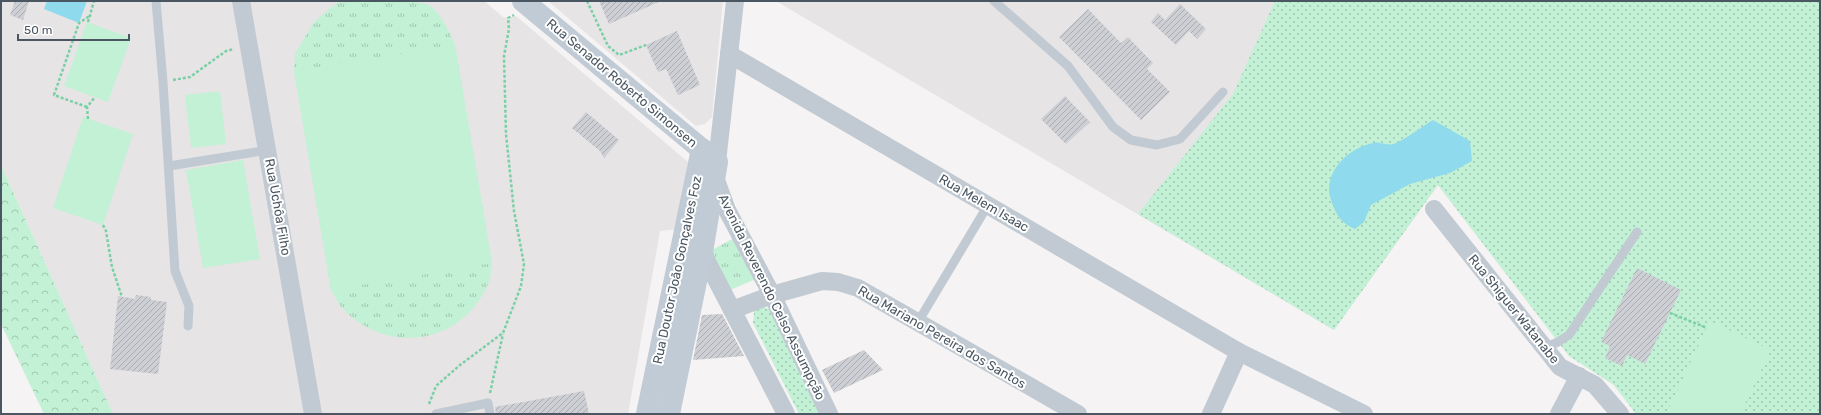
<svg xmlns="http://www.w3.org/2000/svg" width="1821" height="415" viewBox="0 0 1821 415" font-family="Rubik,sans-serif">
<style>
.education{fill:#e6e4e5}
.grass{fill:url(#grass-tufts)}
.forest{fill:url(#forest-crowns)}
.park{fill:url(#park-dots)}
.garden{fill:#c3f1d5}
.water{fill:#90daee}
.building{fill:url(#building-hatch)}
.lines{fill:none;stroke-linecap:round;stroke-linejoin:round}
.path{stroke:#7ad0a6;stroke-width:2.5;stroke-dasharray:3 2;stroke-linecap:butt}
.lane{stroke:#c1cad2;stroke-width:9}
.street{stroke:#c1cad2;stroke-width:18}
.secondary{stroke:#c1cbd6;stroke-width:22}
.labels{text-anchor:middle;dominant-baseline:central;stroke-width:4;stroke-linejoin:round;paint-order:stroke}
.street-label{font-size:13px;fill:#4a5661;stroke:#fff}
</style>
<defs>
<pattern id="grass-tufts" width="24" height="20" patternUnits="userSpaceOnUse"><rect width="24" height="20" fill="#c3f1d5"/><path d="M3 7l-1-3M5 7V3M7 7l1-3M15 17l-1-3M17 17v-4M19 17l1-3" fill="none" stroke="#a0c6b0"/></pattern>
<pattern id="forest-crowns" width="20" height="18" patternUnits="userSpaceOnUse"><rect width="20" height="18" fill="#c3f1d5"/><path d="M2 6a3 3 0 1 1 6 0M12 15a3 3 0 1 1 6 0" fill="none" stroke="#a0c6b0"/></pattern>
<pattern id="park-dots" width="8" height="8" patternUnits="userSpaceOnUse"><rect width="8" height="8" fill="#c3f1d5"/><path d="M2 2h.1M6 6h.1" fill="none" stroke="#a0c6b0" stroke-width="1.8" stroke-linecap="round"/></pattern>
<pattern id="building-hatch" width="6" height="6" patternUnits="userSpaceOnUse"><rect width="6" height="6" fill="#cdcfd5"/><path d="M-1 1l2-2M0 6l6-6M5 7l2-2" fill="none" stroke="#a8abb0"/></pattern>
</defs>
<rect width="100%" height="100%" fill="#f5f3f3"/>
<!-- education -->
<g class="education">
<polygon points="1,1 484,1 503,17 508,18 516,16 688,162 678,229 660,231 628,414 113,414 1,165"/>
<polygon points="548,1 723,1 712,117 705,124 696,126"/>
<polygon points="776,1 1820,1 1820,414 1636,414 1614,385 1569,356 1438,185 1334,330"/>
</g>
<!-- grass -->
<g class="grass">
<path d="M 340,1 C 356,1 417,0 427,4 C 441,12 449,31 455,45 L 492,263 C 491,270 491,278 488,284 C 462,345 387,356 342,308 C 338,304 335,296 331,290 L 294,71 L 295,54 L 313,23 L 330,8 Z"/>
<polygon points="734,238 756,279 730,290 710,251"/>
</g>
<!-- forest -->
<polygon class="forest" points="1,165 113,414 44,414 1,324"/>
<!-- park -->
<g class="park">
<polygon points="1275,1 1820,1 1820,414 1636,414 1614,385 1569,356 1438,185 1334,330 1138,214 1233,94"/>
<polygon points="762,306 772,311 822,414 799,414 753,323 754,311"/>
</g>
<!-- garden -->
<g class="garden">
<polygon points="87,22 131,38 108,102 64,86"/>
<polygon points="455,45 492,263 331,290 294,71"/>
<polygon points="220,91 226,144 191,148 185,95"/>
<polygon points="83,117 133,134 103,225 53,208"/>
<polygon points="243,160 260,259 203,268 186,170"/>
<polygon points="1710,321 1771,350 1740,414 1666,414"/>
</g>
<!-- water -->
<g class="water">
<polygon points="47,1 87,1 79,23 44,9"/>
<path d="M 1433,120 L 1470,141 L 1472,161 L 1450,173 L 1410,184 L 1371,205 L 1364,222 L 1355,229 C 1341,223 1336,215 1331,200 C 1322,173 1348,148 1373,143 C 1379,141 1387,146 1394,144 C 1404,140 1423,126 1433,120 Z"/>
</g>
<!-- building -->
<g class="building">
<polygon points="15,1 29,1 23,20 10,15"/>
<polygon points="599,1 661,1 609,24"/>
<polygon points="1180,4 1206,29 1197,39 1189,31 1176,45 1151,22 1158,13 1165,20"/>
<polygon points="1088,9 1121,43 1128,37 1153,63 1147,69 1170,92 1141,120 1059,37"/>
<polygon points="677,31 700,85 678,95 666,69 658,72 646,45"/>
<polygon points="1065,96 1090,122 1066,144 1041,119"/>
<polygon points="586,112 619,140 604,158 600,151 572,128"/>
<polygon points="1637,268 1681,290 1645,364 1627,355 1622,366 1605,358 1610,346 1601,342"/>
<polygon points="136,295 151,297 151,300 167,302 158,374 110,369 118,296 135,299"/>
<polygon points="722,314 744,356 693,360 702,315"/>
<polygon points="864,350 883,370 834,393 822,370"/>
<polygon points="584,391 589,414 496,414 495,407"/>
</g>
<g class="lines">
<!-- path -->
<g class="path">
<polyline points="587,1 608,46 619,55 646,45"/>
<polyline points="88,22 94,1"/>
<polyline points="173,80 190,77 226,51 234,49"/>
<polyline points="87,107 54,95 79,23 91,15"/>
<polyline points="88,119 87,107 95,97"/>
<polyline points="103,225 106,231 112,267 122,297"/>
<polyline points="1670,313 1707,328"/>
<polyline points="490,393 503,334"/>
<polyline points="429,404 436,386 460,365 503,333 521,286 524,264 514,211 506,134 504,56 509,29 508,18 514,15"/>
</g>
<!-- lane -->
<g class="lane">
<polyline points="156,1 163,82 175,271 189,306 188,326"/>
<polyline points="994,1 1068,66 1113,127 1131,140 1157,145 1180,139 1223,92"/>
<polyline points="169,166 268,150"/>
<polyline points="918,322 988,205"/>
<polyline points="1544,348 1558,342 1569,335 1637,232"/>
<polyline points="436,414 488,403 490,414"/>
</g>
<!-- street -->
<g class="street">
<polyline points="241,1 313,414"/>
<polyline points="729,54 1239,352 1364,414"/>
<polyline points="717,162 735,1"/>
<polyline points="716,180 727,210 772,295 829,414"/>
<polyline points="1434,209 1560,367 1595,385 1620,414"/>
<polyline points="700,246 702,252 786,414"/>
<polyline points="732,310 772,295 822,281 838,282 858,288 1078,414"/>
<polyline points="1211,414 1239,352"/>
<polyline points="1559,414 1579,376"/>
</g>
<!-- secondary -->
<g class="secondary">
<polyline points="523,1 717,162 702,252 669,414"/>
<polyline points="647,414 702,149"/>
</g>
</g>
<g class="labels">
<!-- street labels -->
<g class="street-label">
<text transform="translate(622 83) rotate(40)">Rua Senador Roberto Simonsen</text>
<text transform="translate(984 203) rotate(30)">Rua Melem Isaac</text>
<text transform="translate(278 207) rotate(80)">Rua Uchôa Filho</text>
<text transform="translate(677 270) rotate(-78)">Rua Doutor João Gonçalves Foz</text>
<text transform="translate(772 297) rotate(64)">Avenida Reverendo Celso Assumpção</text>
<text transform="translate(1514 309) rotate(51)">Rua Shiguer Watanabe</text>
<text transform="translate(942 337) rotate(30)">Rua Mariano Pereira dos Santos</text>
</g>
</g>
<!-- border -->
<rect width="1821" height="415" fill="none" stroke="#4a5661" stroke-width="4"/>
<!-- scale -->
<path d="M18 34v6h111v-6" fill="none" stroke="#4a5661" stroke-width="2"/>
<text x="24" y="34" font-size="12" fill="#4a5661" stroke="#ffffff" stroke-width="3" paint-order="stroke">50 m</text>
</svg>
